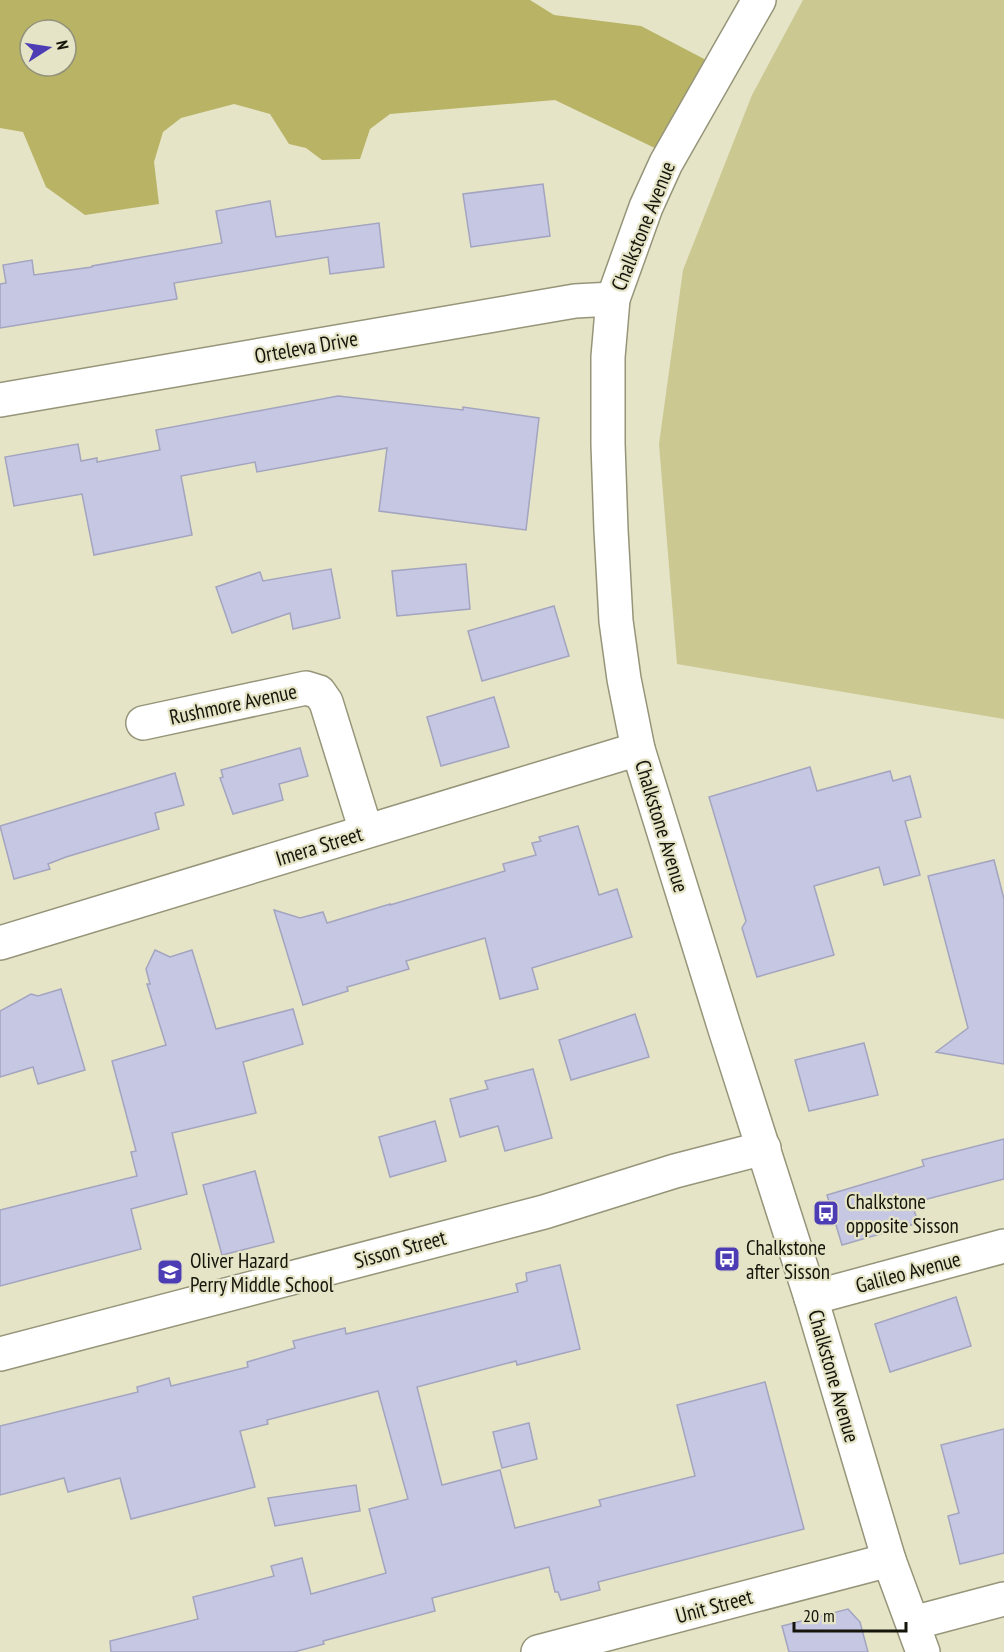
<svg xmlns="http://www.w3.org/2000/svg" width="1004" height="1652" viewBox="0 0 1004 1652" font-family="'PT Sans Narrow',sans-serif">
<style>
.green{fill:#cbc892}
.forest{fill:#b8b365;fill-rule:evenodd}
.building{fill:#c5c7e3;stroke:#a3a4bf;stroke-width:1.5}
.lines{fill:none;stroke-linecap:round;stroke-linejoin:round}
.minor-casing{stroke:#96957a;stroke-width:36}
.tertiary-casing{stroke:#96957a;stroke-width:36}
.secondary-casing{stroke:#96957a;stroke-width:36}
.minor{stroke:#fff;stroke-width:33}
.tertiary{stroke:#fff;stroke-width:33}
.secondary{stroke:#fff;stroke-width:33}
.labels{text-anchor:middle;dominant-baseline:central;stroke-width:4.5;stroke-linejoin:round;paint-order:stroke}
.street-label{font-size:21px;fill:#15150b;stroke:#e5e4c7}
.poi-label{font-size:21px;fill:#15150b;stroke:#e5e4c7;text-anchor:start}
</style>
<rect width="100%" height="100%" fill="#e5e4c7"/>
<!-- green -->
<polygon class="green" points="803,0 1004,0 1004,719 677,664 659,444 683,270 752,95"/>
<!-- forest -->
<path class="forest" d="M 0,0 L 530,0 L 554,15 L 641,26 L 708,61 L 661,151 L 555,100 L 390,114 L 370,129 L 360,159 L 322,160 L 306,148 L 289,144 L 270,114 L 234,104 L 181,118 L 163,132 L 154,162 L 159,204 L 85,215 L 46,187 L 23,132 L 0,128 ZM 30,30 L 66,30 L 66,66 L 30,66 Z"/>
<!-- building -->
<g class="building">
<polygon points="543,184 550,236 471,247 463,194"/>
<polygon points="270,201 276,237 379,223 384,267 330,274 328,257 174,283 177,299 0,328 0,284 6,283 3,265 32,260 34,275 92,267 92,266 222,243 216,211"/>
<polygon points="338,396 463,410 463,407 539,418 526,530 379,511 387,448 257,472 255,462 181,476 192,535 94,555 82,494 14,506 5,457 78,444 81,461 97,458 97,462 160,450 156,430"/>
<polygon points="466,564 470,609 397,616 392,571"/>
<polygon points="331,569 340,618 293,629 290,613 232,633 216,587 260,572 263,581"/>
<polygon points="554,606 569,656 482,681 468,631"/>
<polygon points="494,697 509,747 441,766 427,717"/>
<polygon points="300,748 308,776 279,784 283,800 233,814 220,778 223,777 221,770"/>
<polygon points="810,767 817,791 890,771 893,781 910,776 921,817 905,821 920,875 884,885 879,867 814,886 834,955 757,977 742,928 746,921 709,797"/>
<polygon points="175,773 184,805 155,813 159,829 66,857 48,864 50,869 14,879 0,826"/>
<polygon points="578,826 599,895 617,889 632,937 532,968 538,989 500,999 485,938 406,961 409,969 347,987 348,991 303,1005 274,910 300,918 323,912 327,923 390,904 390,905 505,871 503,864 536,855 532,843 541,841 539,837"/>
<polygon points="994,860 1004,899 1004,1064 936,1052 968,1028 928,876"/>
<polygon points="155,950 170,957 192,950 216,1029 293,1009 303,1044 243,1062 256,1113 172,1133 187,1194 131,1209 141,1249 0,1286 0,1210 137,1176 131,1152 136,1151 112,1061 166,1045 147,984 150,984 146,969"/>
<polygon points="61,989 85,1070 38,1084 33,1067 0,1077 0,1011 31,994 38,996"/>
<polygon points="635,1014 649,1057 571,1080 559,1040"/>
<polygon points="864,1043 878,1095 809,1111 795,1060"/>
<polygon points="533,1069 552,1138 505,1151 498,1126 460,1137 450,1099 488,1089 485,1081"/>
<polygon points="435,1121 446,1161 390,1177 379,1137"/>
<polygon points="1004,1139 1004,1179 912,1203 918,1223 842,1245 827,1195 924,1166 922,1160"/>
<polygon points="255,1171 274,1242 222,1255 203,1185"/>
<polygon points="560,1265 580,1349 517,1365 516,1361 417,1387 442,1485 500,1470 515,1528 601,1506 599,1500 695,1476 677,1405 765,1382 804,1529 598,1582 600,1590 561,1600 558,1592 555,1592 549,1567 432,1598 435,1611 323,1641 324,1644 294,1652 111,1652 110,1641 198,1619 193,1597 274,1576 271,1566 302,1558 311,1594 386,1573 369,1509 408,1499 378,1391 267,1420 268,1424 240,1431 255,1487 131,1519 120,1478 68,1492 64,1478 0,1495 0,1426 138,1392 137,1387 169,1378 171,1386 248,1367 247,1362 295,1348 293,1341 345,1328 346,1334 518,1292 516,1284 527,1281 526,1273"/>
<polygon points="956,1297 971,1346 890,1372 875,1324"/>
<polygon points="529,1423 537,1459 502,1468 493,1432"/>
<polygon points="1004,1429 1004,1553 960,1564 948,1516 959,1513 941,1445"/>
<polygon points="356,1485 360,1511 275,1526 268,1498"/>
<polygon points="848,1609 860,1622 868,1652 789,1652 782,1626"/>
</g>
<g class="lines">
<!-- minor casing -->
<g class="minor-casing">
<g id="minor">
<polyline points="143,723 306,688 319,692 326,702 366,831"/>
<polyline points="0,943 638,749"/>
<polyline points="811,1298 1004,1246"/>
<polyline points="0,1354 544,1212 675,1171 764,1148"/>
<polyline points="913,1623 1004,1599"/>
<polyline points="538,1652 889,1560"/>
</g>
</g>
<!-- tertiary casing -->
<g class="tertiary-casing">
<polyline id="tertiary" points="0,400 575,301 613,299"/>
</g>
<!-- secondary casing -->
<g class="secondary-casing">
<polyline id="secondary" points="759,0 666,163 646,207 613,299 608,357 608,444 611,530 616,621 624,679 638,749 724,1026 811,1298 889,1560 923,1652"/>
</g>
<!-- minor -->
<use href="#minor" class="minor"/>
<!-- tertiary -->
<use href="#tertiary" class="tertiary"/>
<!-- secondary -->
<use href="#secondary" class="secondary"/>
</g>
<!-- icons -->
<defs>
<g id="bus-square" transform="scale(1.35)"><rect x="-9" y="-9" width="18" height="18" rx="4" fill="#4d3db5" stroke="#e5e4c7"/><path d="M-5-6H5V4H4V6H2V4H-2V6H-4V4H-5ZM-3.5-4V0h7V-4ZM-3.5 1.2v1.5H-2V1.2ZM2 1.2v1.5H3.5V1.2Z" fill="#fff"/></g>
<g id="school-square" transform="scale(1.35)"><rect x="-9" y="-9" width="18" height="18" rx="4" fill="#4d3db5" stroke="#e5e4c7"/><path d="M0-5L7-2L0 1L-7-2ZM-4 1L0 2.5L4 1V4Q0 6-4 4Z" fill="#fff"/></g>
</defs>
<g fill-rule="evenodd">
<use href="#bus-square" x="826" y="1213"/>
<use href="#bus-square" x="727" y="1259"/>
<use href="#school-square" x="170" y="1272"/>
</g>
<g class="labels">
<!-- street labels -->
<g class="street-label">
<text transform="translate(643 226) rotate(-68)">Chalkstone Avenue</text>
<text transform="translate(306 347) rotate(-10)">Orteleva Drive</text>
<text transform="translate(233 704) rotate(-12)">Rushmore Avenue</text>
<text transform="translate(662 826) rotate(73)">Chalkstone Avenue</text>
<text transform="translate(319 846) rotate(-17)">Imera Street</text>
<text transform="translate(400 1249) rotate(-15)">Sisson Street</text>
<text transform="translate(908 1272) rotate(-15)">Galileo Avenue</text>
<text transform="translate(834 1376) rotate(74)">Chalkstone Avenue</text>
<text transform="translate(714 1606) rotate(-15)">Unit Street</text>
</g>
<!-- poi labels -->
<g class="poi-label">
<text x="846" y="1201">Chalkstone<tspan x="846" dy="24">opposite Sisson</tspan></text>
<text x="746" y="1247">Chalkstone<tspan x="746" dy="24">after Sisson</tspan></text>
<text x="190" y="1260">Oliver Hazard<tspan x="190" dy="24">Perry Middle School</tspan></text>
</g>
</g>
<!-- north arrow -->
<g transform="translate(48 48) rotate(78)"><circle r="28" fill="#e5e4c7" stroke="#92917c" stroke-width="1.5"/>
<path d="M0-4.5L10 22L0 15L-10 22Z" fill="#4d3db5"/>
<text y="-9" font-size="16" font-weight="bold" text-anchor="middle" fill="#15150b">N</text>
</g>
<!-- scale -->
<path d="M794 1622v9h112v-9" fill="none" stroke="#15150b" stroke-width="3"/>
<text x="803" y="1622" font-size="18" fill="#15150b" stroke="#e5e4c7" stroke-width="4.5" paint-order="stroke">20 m</text>
</svg>
